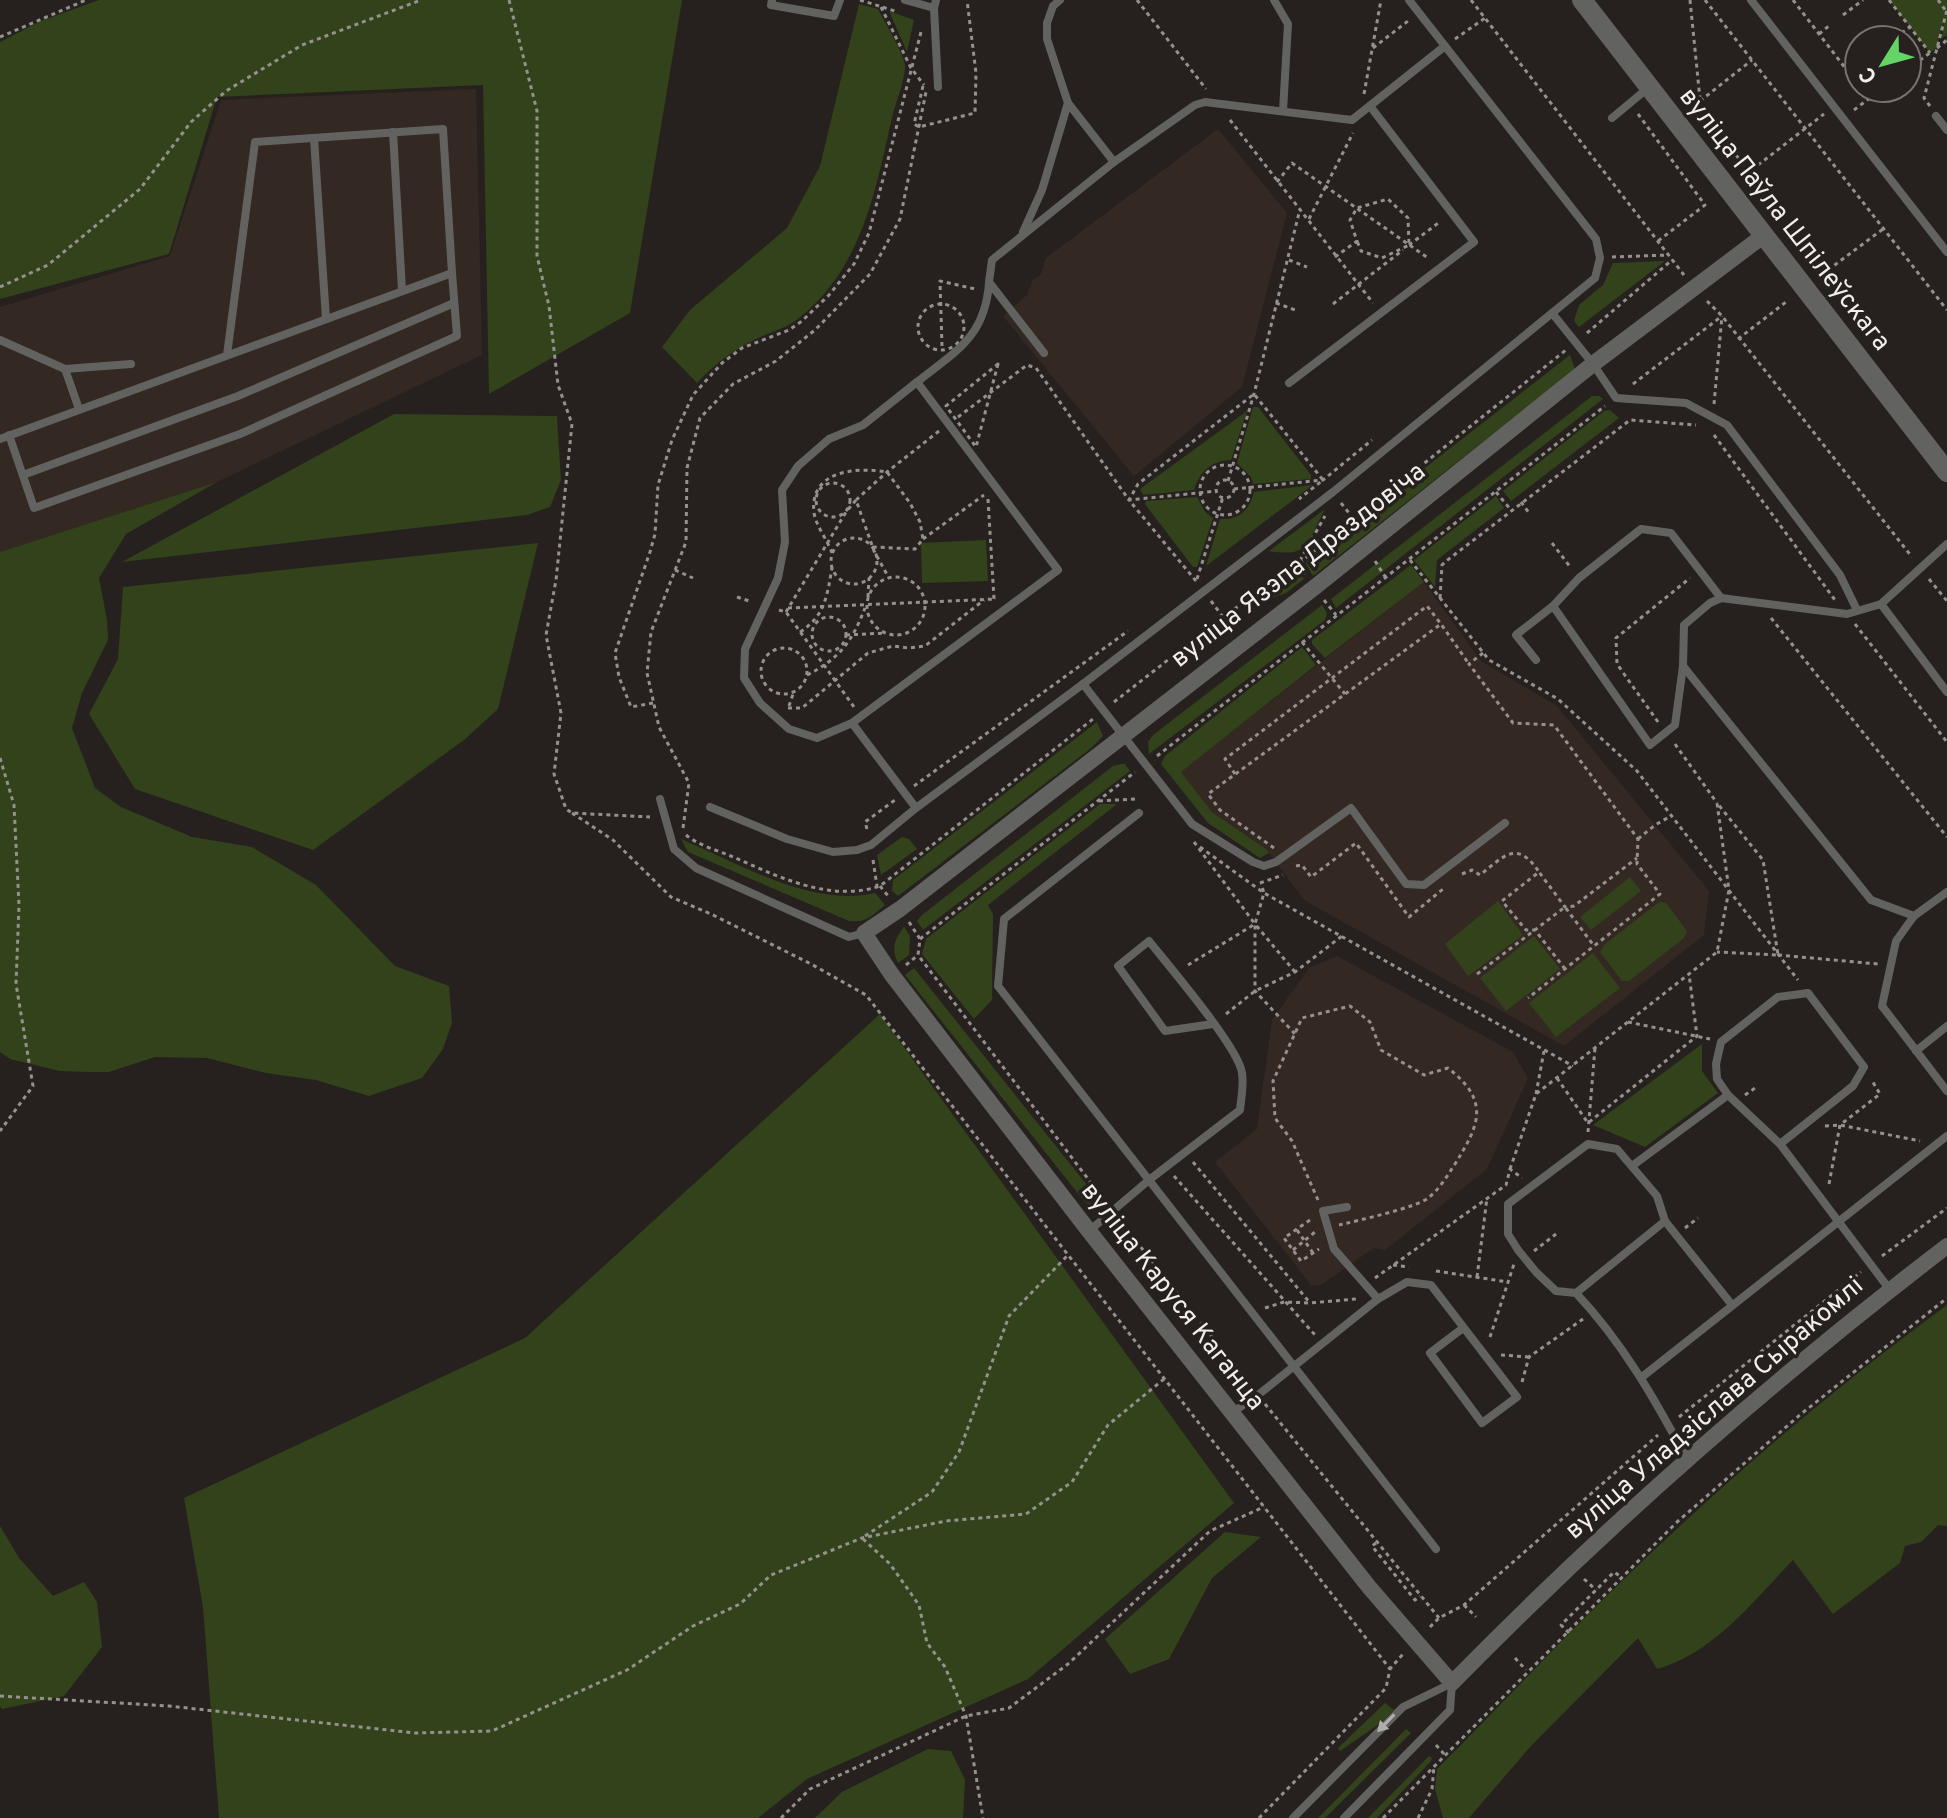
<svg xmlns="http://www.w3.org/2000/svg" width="1947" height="1818" viewBox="0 0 1947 1818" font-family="Overpass,sans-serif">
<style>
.built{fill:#342823}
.green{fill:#32421b}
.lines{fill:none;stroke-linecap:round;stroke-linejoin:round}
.path{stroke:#95918e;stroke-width:3;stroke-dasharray:4 4;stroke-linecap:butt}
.service{stroke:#626360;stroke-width:8}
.minor{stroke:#626360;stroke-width:16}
.tertiary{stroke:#626360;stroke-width:20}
.oneway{fill:#b1afad}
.labels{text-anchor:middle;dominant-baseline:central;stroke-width:7;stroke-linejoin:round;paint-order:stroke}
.street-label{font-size:26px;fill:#f2eeec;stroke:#26211e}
</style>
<rect width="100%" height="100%" fill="#26211e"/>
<!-- built -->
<g class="built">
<polygon points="476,89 482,355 217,482 0,552 0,307 170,256 221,100"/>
<polygon points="1218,129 1287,213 1242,387 1134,476 1003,316 1027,295 1033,280 1041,274 1046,258"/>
<polygon points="1424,582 1481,661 1557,706 1709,891 1704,935 1564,1046 1304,900 1266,849 1212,812 1180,772"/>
<polygon points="1337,956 1513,1052 1528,1078 1487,1169 1385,1250 1374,1248 1319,1286 1311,1285 1215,1162 1257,1129 1272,1020 1309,968"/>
</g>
<!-- green -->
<g class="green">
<polygon points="99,0 682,0 630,313 489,394 483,85 217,97 169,254 0,299 0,42 41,21"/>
<polygon points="1889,0 1947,0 1947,35 1942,38 1944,20 1936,48 1930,53"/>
<path d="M 859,4 L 878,9 C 884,21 904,54 905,65 C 906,77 895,105 892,118 C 875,192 862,268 799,318 C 784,330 766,333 750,342 C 729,353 713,366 697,383 L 662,347 L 690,310 L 787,228 L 820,166 Z"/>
<polygon points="889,11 914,20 907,52"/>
<polygon points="1665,261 1579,327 1574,321 1579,305 1603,285 1613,263"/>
<polygon points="1570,355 1575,369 1313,576 1306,564 1308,559"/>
<polygon points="1592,396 1599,396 1603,399 1336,608 1331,599"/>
<polygon points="1253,407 1258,407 1311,475 1311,479 1253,484 1251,477 1237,463"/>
<polygon points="1610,410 1619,418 1511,501 1503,491 1604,411"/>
<path d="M 1247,411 L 1231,460 C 1211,461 1200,471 1194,490 L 1143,495 L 1140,489 Z"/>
<polygon points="394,414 557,416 561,480 550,507 527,515 122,562"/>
<polygon points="217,482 126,534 99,578 107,620 108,640 82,693 72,728 95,788 121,807 192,837 252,847 316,885 395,966 449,986 452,1023 443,1049 422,1078 369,1096 316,1080 266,1073 207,1058 155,1057 109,1072 90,1072 60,1071 10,1059 0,1052 0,552"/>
<path d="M 1313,485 L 1206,566 L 1220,519 C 1239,520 1249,511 1254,492 Z"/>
<polygon points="1496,496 1504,508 1437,560 1435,587 1414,560"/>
<polygon points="1197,497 1205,512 1213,518 1197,567 1193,567 1145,504 1146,501"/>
<path d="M 1325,509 C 1307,542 1311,558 1269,551 Z"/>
<polygon points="986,540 988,581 922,583 921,543"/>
<polygon points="538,543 498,709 464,740 313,850 135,789 89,714 118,659 123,587"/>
<polygon points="1411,565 1424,582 1325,658 1312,644 1312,640"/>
<polygon points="1297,570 1304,579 1286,593 1266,600 1262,595"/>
<polygon points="1322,605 1327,613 1325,620 1149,754 1148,742 1153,735"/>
<polygon points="1302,647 1316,665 1181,772 1212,812 1266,849 1269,853 1260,858 1208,823 1161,764 1165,756"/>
<polygon points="1097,722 1103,736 1090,749 898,896 892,891 893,880"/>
<polygon points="1121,764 1125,764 1130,771 923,930 917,921 922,915 1113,766"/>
<polygon points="1100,804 1117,804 988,905 993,914 992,1000 974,1019 922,954 926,939"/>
<polygon points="902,837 909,839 917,849 881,875 877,855"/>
<path d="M 681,839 C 738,863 812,908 875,893 L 885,905 C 872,916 866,923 849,921 L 688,852 Z"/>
<polygon points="1630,877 1641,891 1591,930 1580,917"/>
<polygon points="1498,901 1523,935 1468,976 1445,944"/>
<polygon points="1659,902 1666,903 1687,931 1684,938 1629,981 1622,981 1600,952 1604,945"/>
<path d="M 904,927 L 910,936 L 909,955 L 898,963 C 891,949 894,939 904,927 Z"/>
<polygon points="1534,936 1560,969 1506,1011 1480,978"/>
<polygon points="1593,953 1620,988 1556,1037 1529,1003"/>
<polygon points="914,968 1102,1204 1092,1207 1084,1201 905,975"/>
<polygon points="880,1014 1234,1503 1028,1679 807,1779 758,1818 219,1818 203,1607 184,1498 525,1338"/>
<polygon points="1702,1044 1702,1071 1718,1093 1645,1147 1593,1125"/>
<path d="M 1947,1305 L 1947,1526 L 1938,1525 L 1921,1542 L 1905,1546 L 1900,1563 L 1833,1614 L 1793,1560 C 1753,1601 1714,1653 1657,1669 L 1638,1638 L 1530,1747 L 1469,1818 L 1443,1818 L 1435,1789 L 1437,1769 C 1500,1706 1560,1641 1624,1579 C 1725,1481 1834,1388 1947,1305 Z"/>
<polygon points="0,1526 19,1558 53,1596 84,1582 97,1602 102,1647 64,1696 2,1709 0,1706"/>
<polygon points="1225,1532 1261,1537 1212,1578 1169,1659 1130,1674 1105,1639"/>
<polygon points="1385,1703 1394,1710 1382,1722 1340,1751 1338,1748"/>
<polygon points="1406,1729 1411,1733 1325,1818 1318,1818"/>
<polygon points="928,1749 951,1751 965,1780 963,1818 815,1818 842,1792"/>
<polygon points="1429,1756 1432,1758 1431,1761 1377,1818 1368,1818"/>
</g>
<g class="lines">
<!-- path -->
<g class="path">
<polyline points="509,0 537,111 537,256 549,306 558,385 572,424 556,580 546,635 561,713 554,774 566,809 572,813 650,817"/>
<polyline points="860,0 898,12"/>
<polyline points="1137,0 1206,89"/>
<polyline points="1471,0 1684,275"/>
<polyline points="1690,0 1701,109 1749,172 1824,114"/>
<polyline points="1705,0 1947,310"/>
<polyline points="1793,0 1859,86"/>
<polyline points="1889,0 1930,53"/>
<polyline points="1938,0 1946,11"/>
<polyline points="881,7 911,68 924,85"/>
<polyline points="1843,15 1863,0"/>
<polyline points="1819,34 1830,25"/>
<polyline points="0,37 86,0"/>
<polyline points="1455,39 1485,18"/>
<polyline points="1907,41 1903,32 1910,27"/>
<polyline points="1373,48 1408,21"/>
<polyline points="1937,48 1947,40"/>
<polyline points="1907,70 1931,52"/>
<polyline points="923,86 914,124 919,127 975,113 976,73 967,0"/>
<polyline points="1861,88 1869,99"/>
<polyline points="1364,94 1381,0"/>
<polyline points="1700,101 1752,60"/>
<polyline points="1930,106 1924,98 1947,10"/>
<polyline points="1854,110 1883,88"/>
<polyline points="1638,114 1705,205 1658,241"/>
<polyline points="1230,120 1373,303"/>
<polyline points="1277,182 1292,163 1428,258"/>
<polyline points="1309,219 1353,133"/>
<polyline points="1409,245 1441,221"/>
<polyline points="1335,257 1357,241 1350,220 1357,208 1388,199 1408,218 1409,245 1382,258 1361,251 1357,241"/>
<polyline points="1612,257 1668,255"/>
<polyline points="1289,260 1307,267"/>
<polyline points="1828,270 1883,229"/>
<polyline points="0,287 48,265 140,189 191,122 226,91 302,45 421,0"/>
<polyline points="1707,301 1722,316 1912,557"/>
<polyline points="1276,303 1298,311"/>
<polyline points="1333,304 1403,250"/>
<circle cx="941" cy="327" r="23"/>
<polyline points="1587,333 1672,260"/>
<polyline points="1738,339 1786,302"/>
<polyline points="942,346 940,281 975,289"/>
<polygon points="998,364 976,447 946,406"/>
<polyline points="1633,384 1722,316"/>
<polyline points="1714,404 1722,316"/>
<polyline points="958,417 1027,365 1036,368 1129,500 1217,491"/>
<polyline points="1714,435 1835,600"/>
<circle cx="1225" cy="490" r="25"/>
<circle cx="1225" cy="489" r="9"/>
<polyline points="1228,481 1254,394 1300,209"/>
<circle cx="833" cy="500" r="17"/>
<polyline points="1234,489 1323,480 1372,440"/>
<polyline points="1496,492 1511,510"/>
<polyline points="988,499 994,599"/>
<polyline points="856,500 887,472 939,431"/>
<polyline points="1521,502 1529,513"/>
<polyline points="1341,503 1353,518"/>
<circle cx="854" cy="561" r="23"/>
<polyline points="923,539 984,495"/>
<polyline points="1552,543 1571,568"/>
<path d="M 832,553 C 828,541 816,526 814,513 C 809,470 856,467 887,472 L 910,503 L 920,522 L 923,539 L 915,549 L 873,547"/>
<polyline points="1410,560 1489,660 1558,699 1637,771 1798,980"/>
<polyline points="1375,561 1386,578"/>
<polyline points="675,570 693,578"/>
<polyline points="1305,574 1298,564 1325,516"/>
<circle cx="896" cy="606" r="29"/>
<polyline points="1197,579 1223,497"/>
<polyline points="1929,579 1947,601"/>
<polyline points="1196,581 1129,500 1138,484 1254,394 1323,480 1299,499"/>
<polyline points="737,597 752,602"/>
<polyline points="868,597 869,578"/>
<polyline points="1440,598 1442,565 1445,562 1630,420 1696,425"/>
<polyline points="1324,600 1336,615"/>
<polyline points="1211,601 1223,617"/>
<polyline points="788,608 996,599"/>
<polyline points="779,610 786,612 854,707"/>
<polyline points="786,612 846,512 856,500 874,551 889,578"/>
<circle cx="829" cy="634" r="17"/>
<polyline points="1771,618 1947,837"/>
<polyline points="1855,624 1947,742"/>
<polyline points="1213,625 1222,636 1224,635"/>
<path d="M 800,632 C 825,616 827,596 832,568"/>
<polyline points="846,635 886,633"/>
<polyline points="1302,642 1345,694"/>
<circle cx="784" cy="671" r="23"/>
<polyline points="1483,653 1469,664 1513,723 1554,725 1638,839 1637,864 1660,894 1528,998"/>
<path d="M 807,675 C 839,659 852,642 865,608"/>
<polyline points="1114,702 1223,617 1298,564 1566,350"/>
<polyline points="653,703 631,707 619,677 615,653 650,552 655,534 658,485 672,440 693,395 722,363 742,348 789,330 802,321 829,295 854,264 869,233 921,32"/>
<polyline points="789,706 794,691"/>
<polyline points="788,708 802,708 868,653 893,646 908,648 925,646 984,600"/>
<polyline points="1658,722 1617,664 1616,638 1690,578"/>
<polyline points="1675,744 1717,803"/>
<polyline points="1157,756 1605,406"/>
<polyline points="0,758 14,805 19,905 16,984 33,1086 0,1131"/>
<polyline points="1235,774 1225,759 1427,606 1441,624"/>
<polyline points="914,786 1128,631"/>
<polyline points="1099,801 1135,799"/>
<polyline points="572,813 613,840 671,897 711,914 811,964 866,995 1390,1669"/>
<polyline points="683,828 689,783 659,727 647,673 651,632 686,542 687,468 700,418 733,384 776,361 815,330 870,274 900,219 926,92"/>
<polyline points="867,829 865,822 895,800"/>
<path d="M 686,835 C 698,845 716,850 731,856 C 777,876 829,903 880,886 L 1093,719"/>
<polyline points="1638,839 1655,825 1671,816"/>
<polyline points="1194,842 1255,924"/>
<polyline points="1200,847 1264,893 1573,1066"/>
<polyline points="1274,848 1220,810 1208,794 1441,624 1469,664"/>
<polyline points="873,860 877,886"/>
<polyline points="1296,866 1302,865 1311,877 1356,843 1409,917 1443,889"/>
<path d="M 1462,874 L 1472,870 L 1480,875 C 1504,856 1517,839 1539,872"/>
<polyline points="1260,883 1283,875"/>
<polyline points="880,886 889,897"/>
<polyline points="909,922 920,939 918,955 1104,1200"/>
<polyline points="920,939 1135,772"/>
<polyline points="1778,955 1878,964"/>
<polyline points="906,965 918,955"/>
<polyline points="1188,965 1255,924 1264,893 1261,884"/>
<polyline points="1565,969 1535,930 1526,930 1502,901 1539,872 1565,907 1574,906 1637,858"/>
<polyline points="1295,972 1255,924 1255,991 1295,1034"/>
<polyline points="1477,974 1565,907 1594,946"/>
<polyline points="1226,1014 1255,991 1295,972 1342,936"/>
<polyline points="1628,1022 1710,1039"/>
<polyline points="1557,1078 1588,1123 1697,1036 1689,974"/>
<polyline points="1536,1094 1544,1051"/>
<polyline points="1745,1095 1755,1088"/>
<polyline points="1825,1126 1840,1125 1920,1141"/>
<polyline points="1588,1132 1595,1048"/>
<polyline points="1193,1162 1310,1303"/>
<polyline points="1510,1169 1536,1094 1717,952 1729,890 1717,803 1763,860 1778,955 1717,952"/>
<polyline points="1174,1176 1315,1335"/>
<polyline points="1829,1184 1840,1125 1880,1094 1871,1079"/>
<path d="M 1318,1200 L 1292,1141 L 1275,1118 L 1273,1081 L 1302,1018 L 1350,1006 L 1370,1022 L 1381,1050 L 1424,1075 L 1448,1068 C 1490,1101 1480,1124 1455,1164 C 1447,1176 1439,1190 1428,1198 C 1418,1207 1356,1221 1339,1225"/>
<polyline points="1310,1220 1284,1238 1301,1261 1319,1249"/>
<polyline points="1121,1222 1250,1385"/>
<polyline points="1685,1228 1698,1218"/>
<polyline points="1297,1230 1313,1253"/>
<polyline points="1293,1250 1315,1232"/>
<polyline points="1534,1251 1556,1234"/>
<polyline points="1882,1256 1947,1208"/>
<polyline points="1393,1265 1409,1267"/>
<polyline points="1436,1271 1508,1282"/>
<polyline points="1477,1277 1487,1198"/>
<polyline points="1375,1278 1506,1185 1510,1169 1522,1178"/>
<polyline points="1265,1308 1284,1302 1310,1303 1356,1299"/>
<polyline points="1490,1337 1514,1264"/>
<polyline points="1501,1355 1529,1357"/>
<polyline points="1522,1382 1529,1357 1583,1319"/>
<polyline points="1265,1404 1439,1618"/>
<polyline points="1679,1417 1861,1272"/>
<polyline points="865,1536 932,1492 959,1452 1009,1316 1067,1256"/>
<polyline points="863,1539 890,1564 919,1605 927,1643 945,1667 966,1716 983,1818"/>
<polyline points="1376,1543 1372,1546 1415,1600 1420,1596"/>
<polyline points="1584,1579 1596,1590"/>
<polyline points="1464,1605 1476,1617"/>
<polyline points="1430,1627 1439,1618 1464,1605 1658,1435"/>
<polyline points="1569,1633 1561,1625 1614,1572 1621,1577"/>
<polyline points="1515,1658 1526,1670"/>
<polyline points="0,1696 169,1706 415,1733 492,1731 627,1670 693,1626 740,1604 771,1575 862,1538 946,1521 1026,1514 1072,1482 1108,1425 1164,1379"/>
<polyline points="1436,1745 1445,1755"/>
<polyline points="781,1818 810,1789 966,1716 1009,1708 1068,1664 1210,1531 1264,1507"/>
<polyline points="1259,1818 1386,1688 1390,1669 1403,1654"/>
<polyline points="1383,1818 1677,1522 1801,1414 1947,1298"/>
<polyline points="1418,1818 1432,1789 1434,1766"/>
</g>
<!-- service -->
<g class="service">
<polyline points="772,0 771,5 834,16 840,0"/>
<polyline points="905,0 934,8 936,0"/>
<polyline points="1274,0 1288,24 1283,111"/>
<polyline points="1409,0 1596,239 1600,258 1595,278 1333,492 1083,684 1192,824 1253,862 1264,866 1276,862 1351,808 1406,884 1424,885 1505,823"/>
<polyline points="1751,0 1947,252"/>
<polyline points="934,8 938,87"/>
<polyline points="1068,103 1114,162"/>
<polyline points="1936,116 1947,130"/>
<polyline points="1612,118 1648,88"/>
<polyline points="393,132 402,290"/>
<polyline points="314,138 326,319"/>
<polyline points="1023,232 1042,190 1068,103 1047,39 1047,23 1053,6 1060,0"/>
<polyline points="1552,313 1593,364 1616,398 1686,403 1727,425 1840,575 1857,610"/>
<polyline points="0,340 65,369 79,409"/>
<polyline points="1044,353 989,282 992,260 1114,162 1195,105 1205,102 1352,120 1445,46"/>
<polyline points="65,369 131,364"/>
<path d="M 917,382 C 956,351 985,337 989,283"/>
<polyline points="1289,383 1474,242 1370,106"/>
<polyline points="9,435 34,508 240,434 457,336 452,273"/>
<polyline points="0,439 452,273 443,129 255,142 227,355"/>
<polyline points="23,475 238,396 454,303"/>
<polyline points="1947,544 1881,604 1847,614 1721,598 1710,603 1684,625 1683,666 1871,900 1914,916 1947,892"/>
<polyline points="1881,604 1947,692"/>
<polyline points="1553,606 1650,745 1675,725 1683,666"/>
<polyline points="1536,660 1516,635 1553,606 1579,578 1641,529 1671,533 1721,598"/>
<polyline points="852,723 817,738 789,729 760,703 744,678 745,649 778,578 785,542 782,490 798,466 829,439 863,425 917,382 1058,570 852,723 916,808"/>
<polyline points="660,799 674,849 696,868 849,937 864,933"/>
<polyline points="710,807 787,839 833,852 857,850 871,845 916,808 1083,684"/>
<polyline points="1139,813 1004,919 998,986 1436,1549"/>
<polyline points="1914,916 1896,941 1882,1006 1947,1091"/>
<polyline points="1916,1051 1947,1026"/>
<polyline points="1780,1144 1853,1086 1864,1067 1808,993 1778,997 1721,1042 1716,1064 1717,1079 1728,1095 1780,1144 1890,1290"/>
<polyline points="1632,1166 1728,1095"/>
<polyline points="1347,1207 1323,1211 1334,1249 1378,1299"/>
<polyline points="1665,1221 1732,1305"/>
<path d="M 1089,1231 L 1149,1180 L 1240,1110 C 1241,1099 1244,1085 1242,1073 C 1239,1048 1168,965 1149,941 L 1118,966 L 1165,1031 L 1213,1024"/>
<path d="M 1576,1293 L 1665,1221 L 1657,1196 L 1617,1149 L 1588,1144 L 1508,1204 L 1508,1234 L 1518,1250 L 1536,1272 L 1556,1291 L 1576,1293 C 1622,1342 1655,1399 1686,1458"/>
<polyline points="1642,1377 1947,1136"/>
<polyline points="1233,1412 1258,1395 1378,1299 1407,1282 1431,1285 1517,1397 1482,1423 1430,1353 1463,1328"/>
<polyline points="1293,1818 1403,1707 1452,1683 1450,1710 1344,1818"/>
</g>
<!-- minor -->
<path class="minor" d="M 1763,236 L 1593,364 L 1315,587 L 900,909 L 864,933 L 892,975 L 1089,1231 L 1369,1587 L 1452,1683 C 1606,1526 1772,1380 1947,1246"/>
<!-- tertiary -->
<polyline class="tertiary" points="1582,0 1947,472"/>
</g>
<!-- one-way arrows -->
<defs><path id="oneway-solid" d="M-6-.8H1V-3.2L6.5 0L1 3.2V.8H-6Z" transform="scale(2)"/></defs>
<use class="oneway" href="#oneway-solid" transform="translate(1386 1723) rotate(134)"/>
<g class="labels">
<!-- street labels -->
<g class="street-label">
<text transform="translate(1784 220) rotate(52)">вуліца Паўла Шпілеўскага</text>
<text transform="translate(1299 566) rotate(-38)">вуліца Язэпа Драздовіча</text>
<text transform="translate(1172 1297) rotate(52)">вуліца Каруся Каганца</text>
<text transform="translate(1715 1409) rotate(-41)">вуліца Уладзіслава Сыракомлі</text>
</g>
</g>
<!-- north arrow -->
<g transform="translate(1883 64) rotate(233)"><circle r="38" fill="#26211e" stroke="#787370" stroke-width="2"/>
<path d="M0-6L14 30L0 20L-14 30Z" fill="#65d467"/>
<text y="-12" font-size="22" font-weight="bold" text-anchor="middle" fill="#f2eeec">С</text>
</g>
</svg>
